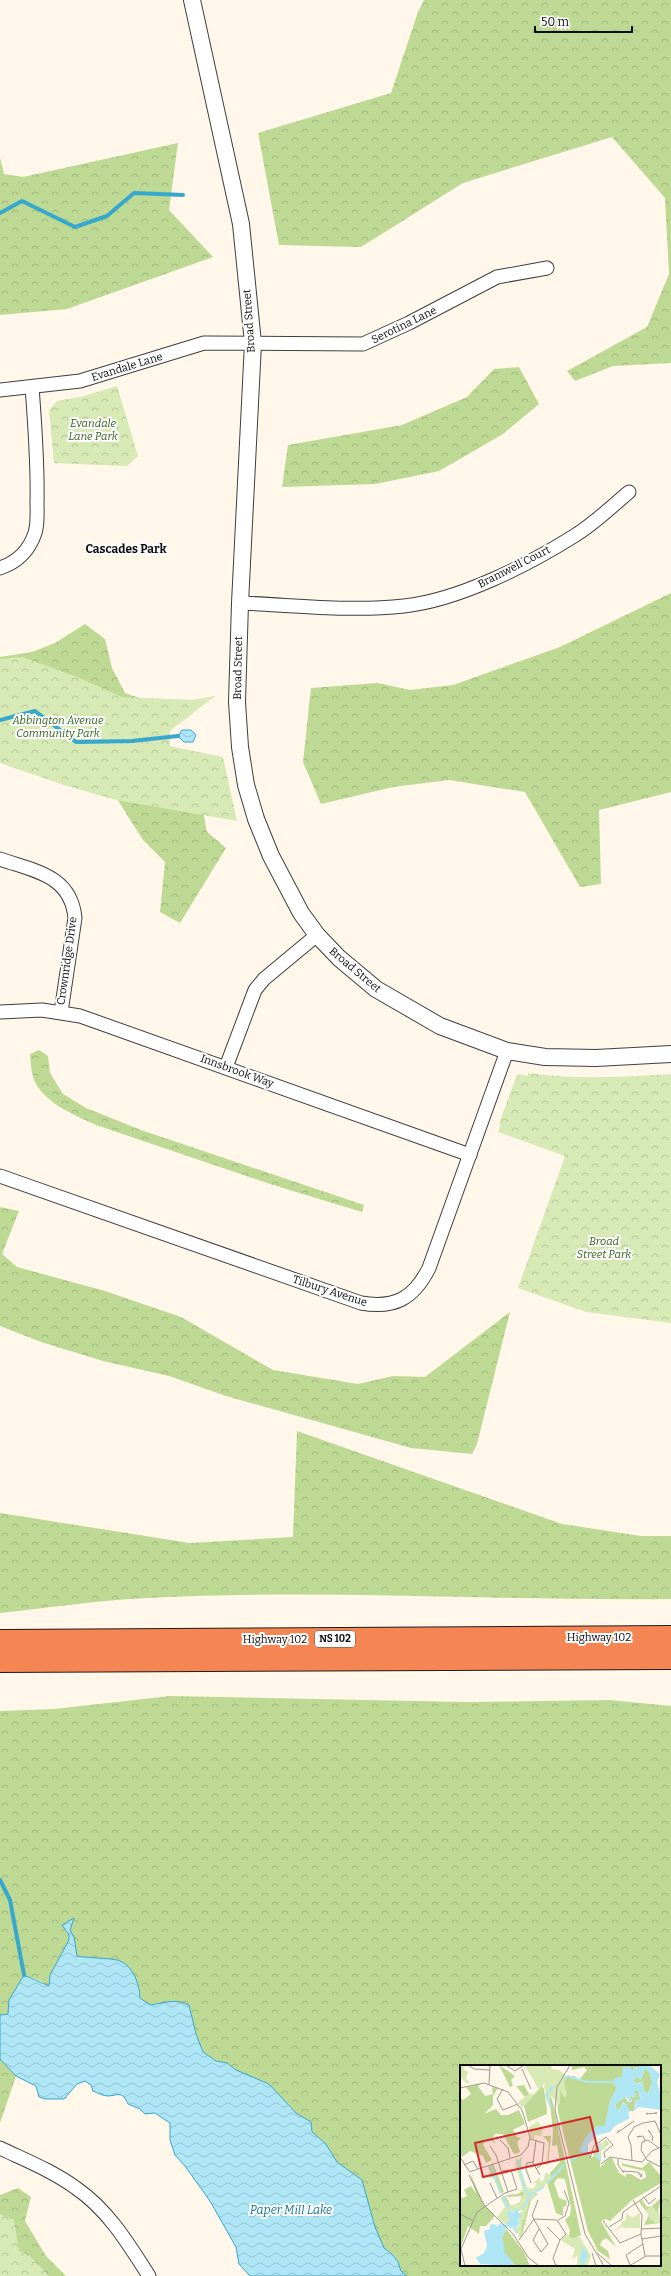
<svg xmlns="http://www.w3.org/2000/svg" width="671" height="2276" viewBox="0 0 671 2276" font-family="Bitter,serif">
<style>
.forest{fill:url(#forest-crowns);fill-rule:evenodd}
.park{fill:url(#park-crowns)}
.water{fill:url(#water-waves);stroke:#36a7cd}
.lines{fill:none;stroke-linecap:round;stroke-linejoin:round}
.stream{stroke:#36a7cd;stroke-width:4}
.minor-casing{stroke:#3f3f3f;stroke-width:15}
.tertiary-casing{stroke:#3f3f3f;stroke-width:18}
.motorway-casing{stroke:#1d1d1d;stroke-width:24}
.minor{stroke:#fff;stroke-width:13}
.tertiary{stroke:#fff;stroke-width:16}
.motorway{stroke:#f58552;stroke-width:22}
.labels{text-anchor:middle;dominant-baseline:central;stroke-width:4;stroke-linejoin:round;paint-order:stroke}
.shield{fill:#fff;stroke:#555;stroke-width:1}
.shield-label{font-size:10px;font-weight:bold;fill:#0c0c0c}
.street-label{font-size:11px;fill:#0c0c0c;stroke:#fff}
.park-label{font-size:11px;font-style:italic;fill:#35631c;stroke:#fff}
.neighbourhood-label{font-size:12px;font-weight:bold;fill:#0c0c0c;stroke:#fff}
.water-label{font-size:12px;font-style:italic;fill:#15769d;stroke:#fff}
.inset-river{fill:none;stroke:#afe6f6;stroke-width:2}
.inset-road{fill:none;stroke:#9e9a91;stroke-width:1}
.view{fill:#d62828;fill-opacity:0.15;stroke:#d62828;stroke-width:2}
.inset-edge{fill:none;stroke:#0c0c0c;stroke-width:2}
</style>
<defs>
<pattern id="forest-crowns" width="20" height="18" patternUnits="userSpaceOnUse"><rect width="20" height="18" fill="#bdd994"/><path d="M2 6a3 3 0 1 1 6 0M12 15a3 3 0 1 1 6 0" fill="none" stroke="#a1b97e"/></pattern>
<pattern id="park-crowns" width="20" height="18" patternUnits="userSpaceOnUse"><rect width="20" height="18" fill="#d7e9b5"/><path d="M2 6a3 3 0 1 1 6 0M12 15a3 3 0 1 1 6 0" fill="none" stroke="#b7c79a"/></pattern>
<pattern id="water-waves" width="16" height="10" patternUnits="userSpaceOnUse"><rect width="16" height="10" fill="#afe6f6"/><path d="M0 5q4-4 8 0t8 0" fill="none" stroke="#95c4d2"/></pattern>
</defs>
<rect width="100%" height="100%" fill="#fff8ea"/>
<!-- forest -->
<g class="forest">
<polygon points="424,0 671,0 671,363 613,366 575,381 567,371 647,327 669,274 665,198 612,137 463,183 361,247 279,245 258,133 391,93 418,12"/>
<polygon points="178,143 169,210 213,257 67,309 0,315 0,158 4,174 23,177"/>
<polygon points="519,367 539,404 503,434 439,471 375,484 282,487 288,445 402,425 467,397 494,369"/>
<polygon points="671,593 671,792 599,810 601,884 580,887 525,792 449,780 393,787 321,804 303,762 311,688 378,683 410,690 453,685 560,647"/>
<polygon points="85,624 105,639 112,668 125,693 180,713 164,729 166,749 195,769 207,832 226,848 180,923 160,912 165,862 143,840 114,794 0,752 0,657 32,652 55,643"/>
<path d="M 39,1050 L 48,1056 L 50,1073 L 63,1094 L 86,1108 L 141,1130 L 364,1205 L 362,1212 L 270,1184 L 96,1125 C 75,1115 46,1104 35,1082 C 31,1075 31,1062 30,1054 Z"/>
<polygon points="0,1207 19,1211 2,1254 17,1267 105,1291 181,1317 273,1370 358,1384 393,1376 425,1377 510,1312 477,1444 472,1454 411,1448 226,1396 169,1376 103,1361 41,1342 0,1326"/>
<path d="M 297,1431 L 562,1524 L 641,1536 L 671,1536 L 671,1599 C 497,1601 322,1589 148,1598 C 99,1600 49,1608 0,1613 L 0,1513 L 190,1543 L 293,1537 Z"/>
<path d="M 170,1696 L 465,1702 L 609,1700 L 671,1706 L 671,2276 L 407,2276 L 401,2271 L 398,2262 L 393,2254 L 384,2248 L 375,2227 L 362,2180 L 337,2162 L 325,2143 L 312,2132 L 311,2122 L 296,2113 L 269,2084 L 236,2070 L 227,2063 L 216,2061 L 203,2052 L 196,2034 L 189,2005 C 170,1999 169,2003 150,2005 L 140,1998 L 140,1990 L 120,1961 L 76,1956 L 75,1943 L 70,1930 L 73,1918 L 65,1931 L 69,1935 L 69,1941 L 50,1975 L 49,1987 L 41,1981 L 24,1975 L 9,2000 L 8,2014 L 0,2015 L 0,1711 L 55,1709 ZM 461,2066 L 660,2066 L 660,2265 L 461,2265 Z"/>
<polygon points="0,2059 16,2076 0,2123"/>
<polygon points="18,2188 31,2197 25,2221 46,2256 66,2276 0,2276 0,2195"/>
</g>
<!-- park -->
<g class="park">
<polygon points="117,386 138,456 127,466 54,463 49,410 57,401 80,397"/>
<polygon points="23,657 77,677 122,697 193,700 215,696 170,731 170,746 223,757 237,821 116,800 67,786 0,763 0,659"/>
<path d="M 528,1073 C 576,1080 623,1077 671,1074 L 671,1323 L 586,1312 L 518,1288 L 565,1156 L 498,1132 L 501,1125 L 499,1124 L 516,1077 L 519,1074 L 528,1076 Z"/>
<polygon points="0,2214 14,2220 19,2251 29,2255 49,2276 0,2276"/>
</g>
<!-- water -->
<g class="water">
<polygon points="182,730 191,730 196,735 193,742 184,742 178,736"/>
<path d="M 74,1918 L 70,1930 L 74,1937 L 77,1956 C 86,1958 114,1958 120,1961 C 133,1966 140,1985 140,1998 L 150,2005 C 165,2003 175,1998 189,2005 L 196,2034 L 203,2052 L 216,2061 L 227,2063 L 236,2070 L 269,2084 L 296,2113 L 311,2122 L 312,2132 L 325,2143 L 337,2162 L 362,2180 L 375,2227 L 384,2248 L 392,2254 L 398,2262 L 401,2271 L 407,2276 L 250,2276 L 239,2264 L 236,2247 L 210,2201 L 185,2166 L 175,2155 L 170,2140 L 170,2123 L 155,2113 L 145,2114 L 140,2109 L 128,2104 C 122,2091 120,2095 108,2096 C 103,2096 98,2093 93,2091 L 91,2085 L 85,2081 L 77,2084 L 64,2099 L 45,2099 L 39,2097 L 36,2086 L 16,2076 L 0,2059 L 0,2015 L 8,2014 L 9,2000 L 24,1975 L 49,1986 L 50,1975 L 69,1940 L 69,1935 L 62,1925 Z"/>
</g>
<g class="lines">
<!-- stream -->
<g class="stream">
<polyline points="0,213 22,201 75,227 107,216 134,193 183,195"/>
<polyline points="0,720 35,711 76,742 132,741 178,736"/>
<polyline points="0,1880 10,1900 24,1975"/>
</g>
<!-- minor casing -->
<g class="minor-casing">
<g id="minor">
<polyline points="0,390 80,381 204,343 363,344 409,323 497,277 547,268"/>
<path d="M 0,568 C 18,562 29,551 35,533 C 38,524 37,512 37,503 C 38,464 35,426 32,387"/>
<path d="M 240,603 C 294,605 350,612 404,606 C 459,600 528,565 574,536 C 594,524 611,507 629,492"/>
<path d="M 0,859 C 34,871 71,875 75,918 L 61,1012"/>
<polyline points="0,1012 42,1010 80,1016 470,1155"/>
<polyline points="226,1067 255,990 264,979 317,935"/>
<path d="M 0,1176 L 361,1303 C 395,1309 414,1298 429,1268 L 507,1051"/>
<path d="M 0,2148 C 25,2160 53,2171 76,2188 C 108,2210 128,2243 149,2276"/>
</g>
</g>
<!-- tertiary casing -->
<g class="tertiary-casing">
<polyline id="tertiary" points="192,0 241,224 253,343 240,603 237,702 240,747 246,785 256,819 271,856 301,913 317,935 339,958 376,989 440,1026 507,1051 545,1057 596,1058 671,1054"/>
</g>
<!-- motorway casing -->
<g class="motorway-casing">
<g id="motorway">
<polyline points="0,1641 671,1637"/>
<polyline points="0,1661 671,1658"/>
</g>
</g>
<!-- minor -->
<use href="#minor" class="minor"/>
<!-- tertiary -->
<use href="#tertiary" class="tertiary"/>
<!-- motorway -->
<use href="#motorway" class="motorway"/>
</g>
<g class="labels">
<!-- shield labels -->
<rect class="shield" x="315" y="1631" width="40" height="16" rx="3"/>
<g class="shield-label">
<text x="335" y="1639">NS 102</text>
</g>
<!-- street labels -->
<g class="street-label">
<text transform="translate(249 321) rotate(-94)">Broad Street</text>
<text transform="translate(404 325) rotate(-26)">Serotina Lane</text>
<text transform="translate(127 367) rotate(-17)">Evandale Lane</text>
<text transform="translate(514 567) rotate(-27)">Bramwell Court</text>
<text transform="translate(238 668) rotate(-89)">Broad Street</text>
<text transform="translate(67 961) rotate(-82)">Crownridge Drive</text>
<text transform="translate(355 970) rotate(40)">Broad Street</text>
<text transform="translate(237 1071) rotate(20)">Innsbrook Way</text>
<text transform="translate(330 1291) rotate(18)">Tilbury Avenue</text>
<text x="599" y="1637">Highway 102</text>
<text x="275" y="1639">Highway 102</text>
</g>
<!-- park labels -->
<g class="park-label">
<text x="93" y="423">Evandale<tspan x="93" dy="13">Lane Park</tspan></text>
<text x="58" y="720">Abbington Avenue<tspan x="58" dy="13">Community Park</tspan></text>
<text x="604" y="1241">Broad<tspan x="604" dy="13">Street Park</tspan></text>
</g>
<!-- neighbourhood labels -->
<g class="neighbourhood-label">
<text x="126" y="549">Cascades Park</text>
</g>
<!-- water labels -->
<g class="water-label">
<text x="291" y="2210">Paper Mill Lake</text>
</g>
</g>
<!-- overview -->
<g transform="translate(460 2065)">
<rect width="201" height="201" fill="#fff8ea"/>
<path d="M 39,0 L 55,11 L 51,15 L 53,21 L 50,22 ZM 112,0 L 181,0 L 178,3 L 174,2 L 173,7 L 170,2 L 163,2 L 163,11 L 153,17 L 157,23 L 150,36 L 145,61 L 137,61 L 129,69 L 121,83 L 125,89 L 130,88 L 131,93 L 134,91 L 134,85 L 146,75 L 149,79 L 141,85 L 140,103 L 149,93 L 152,93 L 159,108 L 166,112 L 166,109 L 171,109 L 181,115 L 186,112 L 185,106 L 163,101 L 161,98 L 182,103 L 189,97 L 201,111 L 201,118 L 172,135 L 150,156 L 146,154 L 141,156 L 156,182 L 146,173 L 142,176 L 140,180 L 148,186 L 150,194 L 138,186 L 128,166 L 98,47 L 97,27 L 103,12 L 115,11 L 119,15 L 127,5 L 124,2 L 112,5 ZM 66,2 L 68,2 L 84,24 L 87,46 L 87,49 L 68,57 L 64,41 L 68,36 L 56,21 L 64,20 L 69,29 L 74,29 L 79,24 ZM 185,3 L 190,8 L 192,18 L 188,29 L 184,26 L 182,16 L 176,19 L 174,16 L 175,11 L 181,15 ZM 21,19 L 18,21 L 25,31 L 33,29 L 32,22 L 38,23 L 33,31 L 33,40 L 24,49 L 36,44 L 41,50 L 48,50 L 59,45 L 65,59 L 53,65 L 57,72 L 61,73 L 57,77 L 60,87 L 58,88 L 54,89 L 43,69 L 35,69 L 33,73 L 35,79 L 32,76 L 25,76 L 23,80 L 32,95 L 26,98 L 23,91 L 10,86 L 2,92 L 0,88 L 0,32 L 3,35 L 11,29 L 6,22 ZM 174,26 L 178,26 L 181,36 L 176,34 L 174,46 L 170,46 L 163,37 L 158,47 L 155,40 L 164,30 L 168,37 L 172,37 L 170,31 L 175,32 ZM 89,31 L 92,34 L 121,170 L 113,174 L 109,171 L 110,165 L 105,155 L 110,150 L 111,143 L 105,114 L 98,113 L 94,118 L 99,133 L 107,136 L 106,141 L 103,142 L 103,151 L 96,148 L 87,118 L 91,112 L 90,108 L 100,97 L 97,80 L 92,81 L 93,66 ZM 83,71 L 91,71 L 88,100 L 84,97 L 87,97 L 89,78 ZM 33,98 L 44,127 L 40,129 L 34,113 L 30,112 L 31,109 L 28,102 ZM 13,109 L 12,112 L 24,140 L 35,151 L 26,161 L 20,161 L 19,169 L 8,161 L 0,184 L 0,134 L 7,131 L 4,125 L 11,121 L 16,128 L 11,112 ZM 62,126 L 78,129 L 71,135 L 62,170 L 58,169 L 64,145 L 49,145 L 47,149 L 50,153 L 46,160 L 46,142 L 43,133 L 45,130 L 50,140 L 55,140 L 60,137 L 62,131 L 48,132 L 46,130 L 58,129 ZM 201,133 L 198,146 L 201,158 L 184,160 L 189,150 L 179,137 L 182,135 L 187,142 L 191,142 ZM 46,164 L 64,187 L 70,201 L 56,201 L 43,187 L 42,172 Z" fill="#bdd994"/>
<path d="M 93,4 L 99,5 L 106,10 L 104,17 L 107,29 L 105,33 L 100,26 L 100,40 L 92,32 L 89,31 L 88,35 L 84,21 ZM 120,172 L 131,191 L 127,201 L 117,201 L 118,178 L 108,174 Z" fill="#d7e9b5"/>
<path d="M 6,0 L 3,4 L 8,7 L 6,14 L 11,18 L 6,18 L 0,12 L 0,2 ZM 65,0 L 90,0 L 95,8 L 62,43 L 58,37 L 69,29 L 74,29 L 79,24 ZM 78,56 L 82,63 L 82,71 L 75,70 L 74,74 L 71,74 L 69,62 ZM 140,76 L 141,79 L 145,76 L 148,78 L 151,76 L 144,82 L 146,84 L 141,85 L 140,93 L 135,92 ZM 62,91 L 61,105 L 67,122 L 71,124 L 75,122 L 76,118 L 73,118 L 80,112 L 80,116 L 83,116 L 86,107 L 91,111 L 84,122 L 73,127 L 76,130 L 70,135 L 65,151 L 65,154 L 70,157 L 63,154 L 61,168 L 64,170 L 60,173 L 55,163 L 60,160 L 58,148 L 63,146 L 64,143 L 60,146 L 56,144 L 53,148 L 49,145 L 47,149 L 50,154 L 46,160 L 37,152 L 45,142 L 40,132 L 44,132 L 49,140 L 59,139 L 64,128 L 58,125 L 63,125 L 56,103 L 55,93 L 58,95 ZM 192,141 L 201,152 L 201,162 L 200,158 L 195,158 L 190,154 L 186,145 ZM 167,148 L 172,153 L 180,148 L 180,163 L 165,163 L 164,165 L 163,161 L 153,167 L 162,159 L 161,156 L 165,156 ZM 107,169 L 113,174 L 118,171 L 123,182 L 120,189 L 112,194 L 115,184 L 101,175 Z" fill="#d7e9b5"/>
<path d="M 180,0 L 190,1 L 200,9 L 197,17 L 201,30 L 201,45 L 179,42 L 172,47 L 177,39 L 174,39 L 176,34 L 181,35 L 178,26 L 174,26 L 176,30 L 174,35 L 174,31 L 171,31 L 171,38 L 164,30 L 164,33 L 155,40 L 159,47 L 160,41 L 165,37 L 170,46 L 168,49 L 170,53 L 155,61 L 150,67 L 137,70 L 128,79 L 128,86 L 127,89 L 125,91 L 126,89 L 119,86 L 126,72 L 137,61 L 145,61 L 150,36 L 157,23 L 153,17 L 155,13 L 162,12 L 163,2 L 170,2 L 173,7 L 174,1 L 177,4 ZM 185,3 L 190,8 L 192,18 L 188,29 L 184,26 L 182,16 L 177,19 L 174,17 L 175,11 L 181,15 ZM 55,144 L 59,144 L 58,148 L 62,150 L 58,154 L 60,159 L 55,163 L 58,168 L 55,168 L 52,161 L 51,164 L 47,161 L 42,172 L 45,185 L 42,184 L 56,201 L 20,199 L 16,193 L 24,188 L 27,181 L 24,166 L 30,164 L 30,160 L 33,159 L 38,161 L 40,158 L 46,160 L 50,154 L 47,149 L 49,145 L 53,148 ZM 122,182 L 125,183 L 124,185 L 128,190 L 123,201 L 120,196 Z" fill="#afe6f6" fill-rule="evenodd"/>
<path class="inset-river" d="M 104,14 L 108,11 L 127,17 L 153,17M 91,42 L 86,30 L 94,21M 140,79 L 137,93 L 141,95M 58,95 L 64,122 L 70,130M 110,96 L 122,88M 31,101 L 41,128M 87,118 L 104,100M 43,131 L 49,144M 63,144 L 70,130 L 84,122"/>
<path class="inset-road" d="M 8,0 L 14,4 L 30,5M 46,0 L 55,6 L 64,0M 110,0 L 97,22 L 95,45 L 125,169 L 144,201M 62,4 L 71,24M 29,19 L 30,0M 0,23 L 24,18 L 48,27 L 62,45 L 70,72 L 68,82 L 61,90 L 9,107M 43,24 L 37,34 L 43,45 L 58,39M 188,48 L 186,49 L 197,48 L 195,48M 159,65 L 157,68 L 174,56M 191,68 L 188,65 L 193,72 L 192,76M 180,71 L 177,72 L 183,71 L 185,76M 70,74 L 84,78 L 82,99 L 76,104M 40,75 L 48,83 L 50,93M 76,75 L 73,98 L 80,110M 30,81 L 36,90 L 48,127M 199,83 L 188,75 L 182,77 L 181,85 L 187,95 L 201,102M 0,92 L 9,106M 130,93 L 134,81 L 146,72 L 153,80 L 144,87 L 145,93M 158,94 L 158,100 L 164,108M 172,96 L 171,80 L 168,72 L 174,62 L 183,58 L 195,56 L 201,70M 141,99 L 150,92 L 182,97 L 192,86 L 201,82M 4,100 L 13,96 L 18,104M 162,106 L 177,107 L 179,108 L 182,110 L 181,112 L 179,108M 9,110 L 24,140 L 53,169 L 68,192 L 79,201M 30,118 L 37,133M 71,118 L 66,104 L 67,98 L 73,97M 184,132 L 189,139 L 196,133M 78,135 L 72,151 L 88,179 L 81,187 L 73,175 L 79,164M 173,135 L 182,150 L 181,169 L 185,191M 0,149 L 12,155M 98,155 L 105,151 L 109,138 L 104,125M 143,156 L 160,178 L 181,169M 87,162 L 100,175M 149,162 L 162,154 L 163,147 L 201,121M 181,164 L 201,163M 182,174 L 201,171M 59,175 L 74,154 L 97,155 L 106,169 L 100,175 L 93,193 L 96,201M 132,188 L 136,201M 137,188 L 152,201M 170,200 L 166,190 L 183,179M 5,201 L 1,184 L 17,147 L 45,128 L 57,124 L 51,105 L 42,106M 169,201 L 186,191 L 201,191"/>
<path class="view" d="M 130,52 L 138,86 L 23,112 L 15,78 Z"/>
<rect width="201" height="201" class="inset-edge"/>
</g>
<!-- scale -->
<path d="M535 26v6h97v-6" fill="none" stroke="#0c0c0c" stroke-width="2"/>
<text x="541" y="26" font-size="12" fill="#0c0c0c" stroke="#ffffff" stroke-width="3" paint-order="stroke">50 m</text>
</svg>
